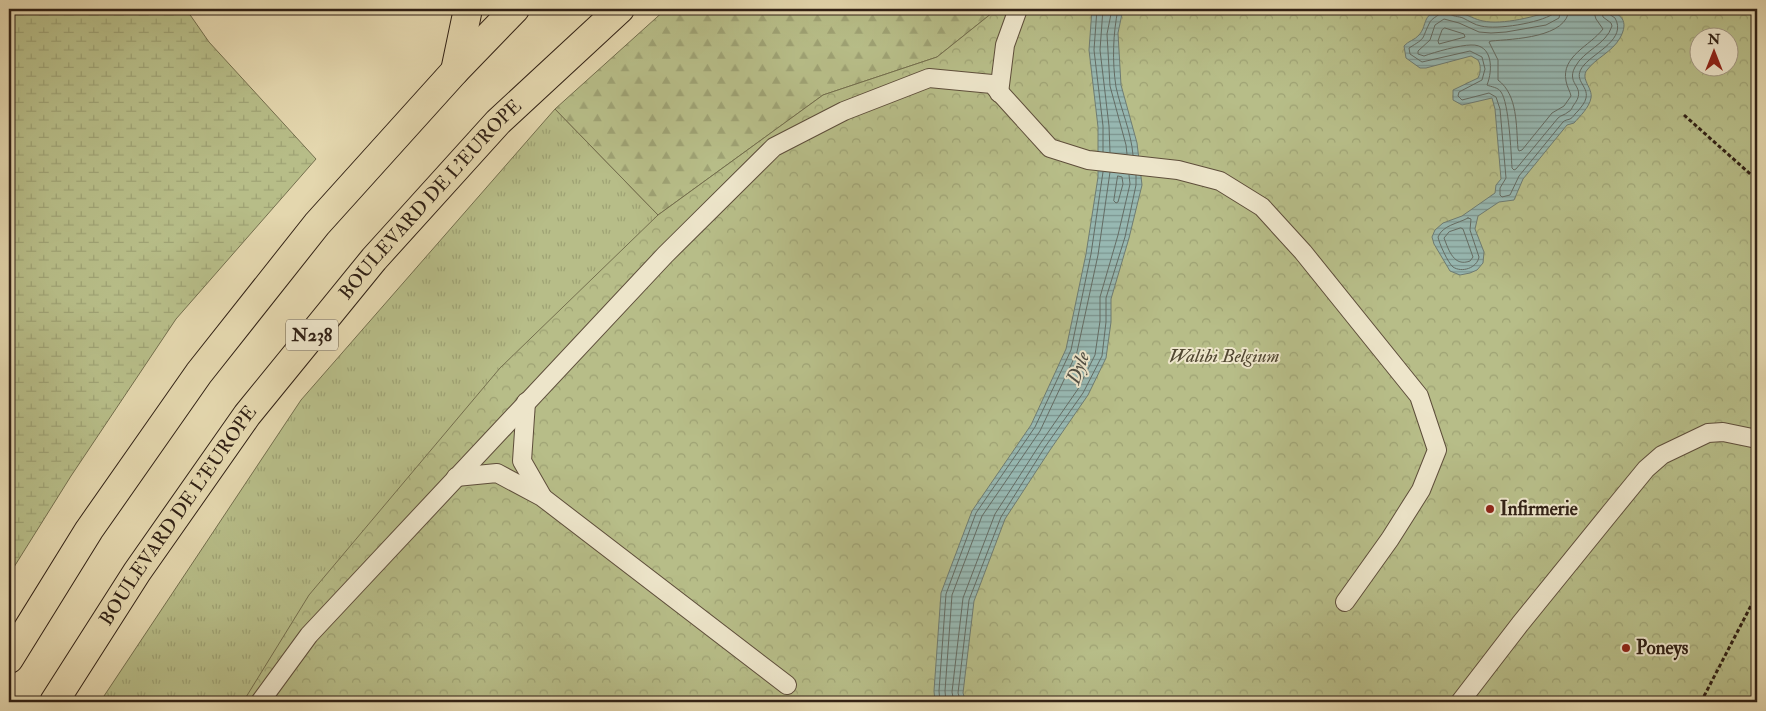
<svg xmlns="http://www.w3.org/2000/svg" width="1766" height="711" viewBox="0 0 1766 711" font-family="'IM FELL Double Pica',serif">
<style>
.grass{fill:url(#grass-tufts);stroke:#746f4e}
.forest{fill:url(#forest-firs);stroke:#746f4e}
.wetland{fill:url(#wetland-marsh);stroke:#746f4e}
.park{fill:url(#park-crowns);stroke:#746f4e;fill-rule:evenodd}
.water{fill:url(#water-rules);stroke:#6e7c73}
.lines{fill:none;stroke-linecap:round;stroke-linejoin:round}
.shore{stroke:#646c64;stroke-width:1}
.lane-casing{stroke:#5e4e3b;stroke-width:20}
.highway-casing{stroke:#312115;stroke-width:30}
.path{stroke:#312115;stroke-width:3;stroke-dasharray:4 2.5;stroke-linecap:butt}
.lane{stroke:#ede5ca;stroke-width:18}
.highway{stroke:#e4d7ae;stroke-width:28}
.poi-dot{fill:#8f2418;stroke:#ede5ca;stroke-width:2}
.labels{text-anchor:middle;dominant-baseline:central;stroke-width:4;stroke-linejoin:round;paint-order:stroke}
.shield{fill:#ede5ca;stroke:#695c4b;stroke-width:1}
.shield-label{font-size:18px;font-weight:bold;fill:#312115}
.street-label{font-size:19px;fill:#312115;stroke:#ede5ca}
.park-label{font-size:19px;font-style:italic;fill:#524832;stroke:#ede5ca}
.poi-label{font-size:19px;font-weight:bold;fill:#312115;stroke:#ede5ca;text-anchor:start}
.water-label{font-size:20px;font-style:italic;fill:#504e44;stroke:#ede5ca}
</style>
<defs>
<pattern id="grass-tufts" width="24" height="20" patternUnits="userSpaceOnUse" patternTransform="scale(1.25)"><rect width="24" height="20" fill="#b7bd88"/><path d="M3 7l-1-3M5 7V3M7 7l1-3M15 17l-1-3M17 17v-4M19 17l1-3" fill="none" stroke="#9ea274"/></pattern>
<pattern id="forest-firs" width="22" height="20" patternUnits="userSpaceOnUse" patternTransform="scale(1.25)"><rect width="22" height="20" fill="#b7bd88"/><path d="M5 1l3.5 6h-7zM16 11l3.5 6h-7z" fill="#9ea274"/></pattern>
<pattern id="wetland-marsh" width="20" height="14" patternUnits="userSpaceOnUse" patternTransform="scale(1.25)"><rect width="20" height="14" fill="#b7bd88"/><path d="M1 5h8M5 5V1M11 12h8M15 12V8" fill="none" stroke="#9ea274"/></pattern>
<pattern id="park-crowns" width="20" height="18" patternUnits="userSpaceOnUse" patternTransform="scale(1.25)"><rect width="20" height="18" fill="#b7bd88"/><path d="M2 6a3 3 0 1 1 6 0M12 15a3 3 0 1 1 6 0" fill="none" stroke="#9ea274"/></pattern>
<pattern id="water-rules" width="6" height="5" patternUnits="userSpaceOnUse" patternTransform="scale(1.25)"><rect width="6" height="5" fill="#97b8b2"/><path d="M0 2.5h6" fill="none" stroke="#7c9590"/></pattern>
</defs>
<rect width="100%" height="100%" fill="#e4d7ae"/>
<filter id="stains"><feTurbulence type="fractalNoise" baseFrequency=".004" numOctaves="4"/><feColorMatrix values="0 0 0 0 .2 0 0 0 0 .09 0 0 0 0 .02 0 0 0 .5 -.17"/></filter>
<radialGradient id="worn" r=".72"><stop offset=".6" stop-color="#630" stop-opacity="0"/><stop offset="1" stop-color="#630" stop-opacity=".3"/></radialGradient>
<!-- grass -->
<polygon class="grass" points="555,109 658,215 747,150 247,702 100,702 301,400"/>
<!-- forest -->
<polygon class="forest" points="666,9 997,9 937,57 823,95 658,215 555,109"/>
<!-- wetland -->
<polygon class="wetland" points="9,9 186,9 209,42 316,159 176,319 71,476 9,575"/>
<!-- park -->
<path class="park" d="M 997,9 L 1757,9 L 1757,702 L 243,702 L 309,595 L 500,368 L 658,215 L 823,95 L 937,57 ZM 1698,38 L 1728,38 L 1728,68 L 1698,68 Z"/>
<!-- water -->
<g class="water">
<polygon points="1092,9 1123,9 1118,33 1121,85 1137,143 1142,185 1129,238 1111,299 1111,322 1106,358 1088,395 1050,450 1005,519 974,601 963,693 966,702 935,702 934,691 941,593 972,511 1031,425 1066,349 1086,254 1098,177 1098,127 1089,50"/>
<path d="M 1554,9 C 1573,9 1641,0 1620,38 C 1612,52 1596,58 1587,70 C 1580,79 1593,88 1591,98 C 1589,108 1580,116 1574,123 L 1567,125 L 1523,179 L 1514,200 L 1499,202 L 1478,216 L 1475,229 L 1484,252 L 1483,263 L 1477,270 L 1470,273 L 1460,275 L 1450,271 L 1434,244 L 1432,237 L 1435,230 L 1443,223 L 1462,216 L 1495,193 L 1496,185 L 1501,179 L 1495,109 L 1492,98 L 1462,105 L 1453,100 L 1453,90 L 1478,78 C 1481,72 1481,65 1478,60 L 1471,56 L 1426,68 L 1420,68 L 1406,58 L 1404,46 C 1408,41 1415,40 1419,35 C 1427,26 1422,17 1436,11 C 1452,4 1468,18 1483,21 C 1502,25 1537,17 1554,9 Z"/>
</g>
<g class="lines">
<!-- shore -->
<g class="shore">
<polyline points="1097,9 1094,50 1103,126 1103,152"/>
<polyline points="1103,9 1100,50 1109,126 1110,152"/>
<polyline points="1112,9 1107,34 1110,86 1126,145 1127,154"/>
<path d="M 1118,9 C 1113,34 1112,61 1116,87 C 1121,110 1131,131 1133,155"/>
<path d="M 1442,9 C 1441,17 1432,16 1429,24 C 1421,40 1427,37 1409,48 L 1410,54 L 1422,62 L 1470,51 L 1482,57 L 1485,69 L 1482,80 L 1459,92 L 1458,96 L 1462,100 L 1489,93 L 1496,97 L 1500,109 L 1506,178 L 1500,188 L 1500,195 L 1502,197 L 1510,195 L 1519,176 L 1563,122 C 1565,120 1567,120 1570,119 C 1573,118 1575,113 1578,111 C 1581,107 1585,103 1586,98 C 1589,85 1571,80 1584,65 C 1595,52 1627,39 1615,18 L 1609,14 L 1607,9"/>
<path d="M 1448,9 L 1449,13 C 1453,17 1458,16 1463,18 C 1469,21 1475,25 1481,26 C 1497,30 1539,23 1553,14 L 1555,9"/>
<path d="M 1561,9 L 1559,18 L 1546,25 L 1506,32 L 1491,33 L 1479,32 L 1459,23 L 1444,19 L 1435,25 L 1430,40 L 1418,51 L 1418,54 L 1424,56 C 1435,52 1460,45 1471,45 C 1493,44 1493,70 1487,85 C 1491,87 1498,87 1501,92 C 1509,103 1511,152 1512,168 L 1514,170 L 1516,169 L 1558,118 C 1561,115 1565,115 1568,112 C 1571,111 1572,108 1573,106 C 1589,86 1565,86 1575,67 C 1584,50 1606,45 1612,26 L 1611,23 L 1603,17 L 1601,9"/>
<path d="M 1569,9 C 1568,38 1513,39 1491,41 L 1489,42 L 1498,60 L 1498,80 C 1518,95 1516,126 1518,149 L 1519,151 L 1522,150 L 1552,113 L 1564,106 L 1571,96 C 1570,91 1567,87 1566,81 C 1561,56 1590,46 1603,29 L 1596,19 L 1593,9"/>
<polygon points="1445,28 1464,34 1465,37 1439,44 1438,41 1442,30"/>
<polygon points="1118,176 1122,177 1123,184 1118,202 1116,203 1114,201"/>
<path d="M 1468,218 L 1471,219 L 1470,230 L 1479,257 C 1477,268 1462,273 1453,267 C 1448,263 1439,243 1438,237 C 1443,225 1457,224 1468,218 Z"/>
<path d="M 1461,228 L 1463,229 L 1473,257 L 1470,261 C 1454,267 1449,251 1444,238 L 1449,232 Z"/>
<polyline points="940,702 939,691 946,594 976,513 1035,427 1071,350 1091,254 1103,172"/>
<polyline points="946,702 945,691 952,595 982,516 1040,431 1077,352 1098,255 1110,172"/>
<polyline points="954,702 952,692 963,598 995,514 1040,444 1078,389 1095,355 1100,321 1100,297 1118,235 1130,184 1129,175"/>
<polyline points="961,702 958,693 969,600 1001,517 1045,447 1083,393 1102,356 1106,322 1106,298 1125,237 1136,185 1136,175"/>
</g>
<!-- lane casing -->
<g class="lane-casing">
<g id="lane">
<polyline points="999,93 1005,45 1018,9"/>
<polyline points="526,402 522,461 542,496"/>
<polyline points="456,477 497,473 542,497 787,685"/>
<polyline points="260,702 309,635 665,255 774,147 844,111 929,78 992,84 1050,148 1088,160 1178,170 1220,181 1262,207 1303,252 1419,396 1437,450 1421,490 1390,539 1345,602"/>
<polyline points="1460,702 1520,624 1610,513 1646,469 1662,455 1708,433 1723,432 1757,439"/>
</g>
</g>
<!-- highway casing -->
<g class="highway-casing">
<g id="highway">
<polyline points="455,71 468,9"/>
<polyline points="9,659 89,530 199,373 317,224 455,71 515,9"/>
<path id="s1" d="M 54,702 L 137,572 L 247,415 L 374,259 L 498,122 L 620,9"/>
</g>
</g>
<!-- path -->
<g class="path">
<polyline points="1684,115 1757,180"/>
<polyline points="1701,702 1757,594"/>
</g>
<!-- lane -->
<use href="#lane" class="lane"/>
<!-- highway -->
<use href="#highway" class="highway"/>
</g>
<!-- markers -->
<g class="poi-dot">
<circle cx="1490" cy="509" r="5"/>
<circle cx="1626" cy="648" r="5"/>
</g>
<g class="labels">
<!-- shield labels -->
<rect class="shield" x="286" y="319.5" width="52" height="31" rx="4"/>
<g class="shield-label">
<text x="312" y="335">N238</text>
</g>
<!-- street labels -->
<g class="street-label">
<text stroke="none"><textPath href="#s1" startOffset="629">BOULEVARD DE L'EUROPE</textPath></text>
<text stroke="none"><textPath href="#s1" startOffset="224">BOULEVARD DE L'EUROPE</textPath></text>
</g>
<!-- park labels -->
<g class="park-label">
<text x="1224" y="356">Walibi Belgium</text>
</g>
<!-- poi labels -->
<g class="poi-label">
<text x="1500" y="509">Infirmerie</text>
<text x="1636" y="648">Poneys</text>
</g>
<!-- water labels -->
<g class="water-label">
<text transform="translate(1078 368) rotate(-70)">Dyle</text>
</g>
</g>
<!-- margin -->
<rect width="1766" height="711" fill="none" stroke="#e4d7ae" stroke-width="30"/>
<rect x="10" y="10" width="1746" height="691" fill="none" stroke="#312115" stroke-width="2.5"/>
<rect x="15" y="15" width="1736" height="681" fill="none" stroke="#312115"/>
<!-- north arrow -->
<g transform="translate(1714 52)"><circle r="24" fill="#ede5ca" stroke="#a29782"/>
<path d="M0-4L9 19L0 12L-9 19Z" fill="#8f2418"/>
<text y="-8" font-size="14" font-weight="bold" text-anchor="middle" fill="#312115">N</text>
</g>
<rect width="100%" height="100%" filter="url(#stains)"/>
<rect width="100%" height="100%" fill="url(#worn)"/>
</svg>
